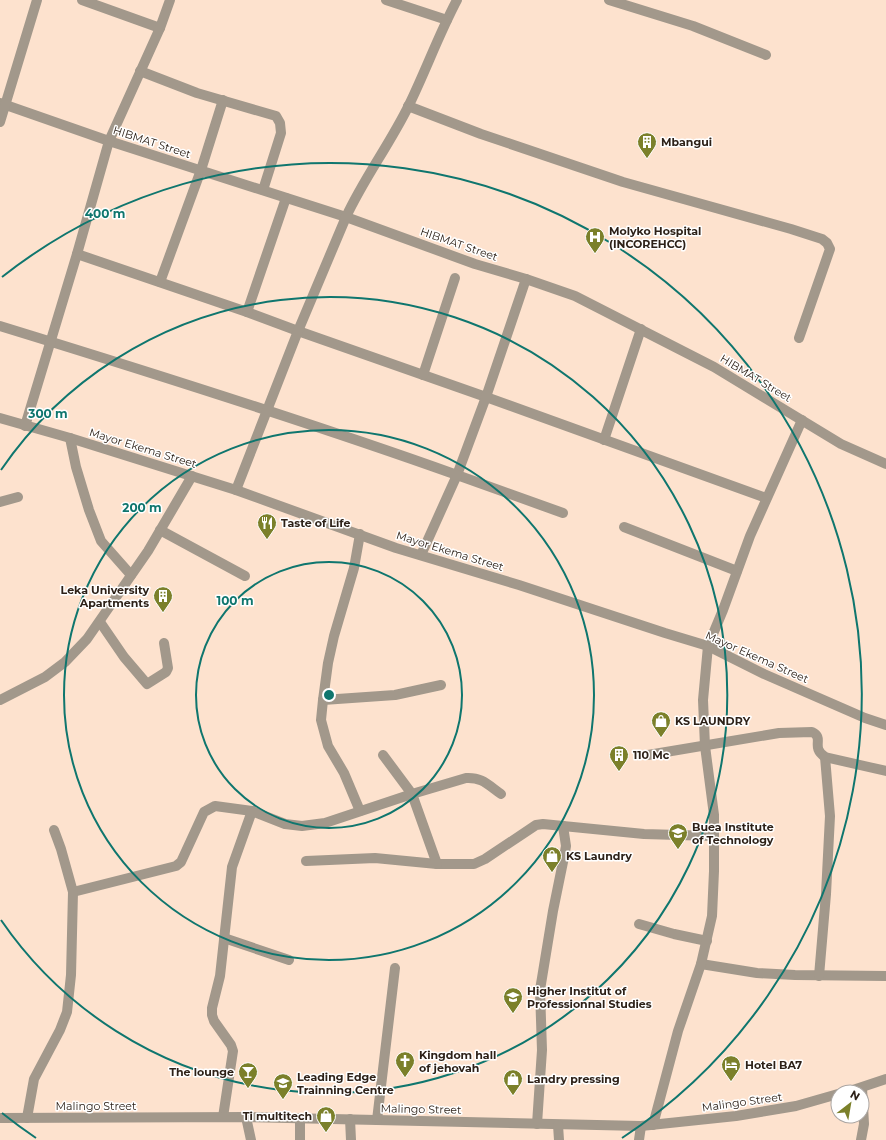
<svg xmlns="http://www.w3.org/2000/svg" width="886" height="1140" viewBox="0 0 886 1140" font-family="Montserrat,sans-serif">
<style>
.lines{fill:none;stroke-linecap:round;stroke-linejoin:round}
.minor{stroke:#a2988b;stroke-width:10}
.ring{fill:none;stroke:#0f766e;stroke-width:2}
.labels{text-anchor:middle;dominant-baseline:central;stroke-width:3;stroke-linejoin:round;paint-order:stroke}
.street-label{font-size:11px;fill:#2d2118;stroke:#fff}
.poi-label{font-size:11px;font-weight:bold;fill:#2d2118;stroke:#fff;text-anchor:start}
.centre{fill:#0f766e;stroke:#fff;stroke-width:2}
.ring-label{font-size:12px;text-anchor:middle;font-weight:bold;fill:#0f766e;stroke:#fff;stroke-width:3;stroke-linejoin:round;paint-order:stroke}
</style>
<rect width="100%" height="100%" fill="#fde2ce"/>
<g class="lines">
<!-- minor -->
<g class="minor">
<polyline points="82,0 160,28"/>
<polyline points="386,0 447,20"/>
<polyline points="609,0 693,26 766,55"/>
<polyline points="140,71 197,93 276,116 280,123 281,133 263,190"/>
<polyline points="0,103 109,141 346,217 475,264 526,279 575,296 714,367 841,444 886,464"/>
<polyline points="408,106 481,134 623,182 791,229 822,239 827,243 830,249 799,338"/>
<polyline points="0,122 37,0"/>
<polyline points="77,254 247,312 298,331 486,397 766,498"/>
<polyline points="526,279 486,397 457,475 563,513"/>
<polyline points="160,282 201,170 223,100"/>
<polyline points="247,312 286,198"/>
<path d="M 0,326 C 153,373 306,421 457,475 L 421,555"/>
<polyline points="423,375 455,278"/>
<polyline points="0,418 70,438 236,490 396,548 519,585 665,633 708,646 764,674 865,718 886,725"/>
<polyline points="25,426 77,254 109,141 160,28 170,0"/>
<polyline points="70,438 76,467 89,510 101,541 131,575"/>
<polyline points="604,440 641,329"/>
<path d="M 236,490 L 298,331 L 346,217 C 364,178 390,144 409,105 C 426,70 439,34 457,0"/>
<polyline points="0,502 18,497"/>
<polyline points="624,527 737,571"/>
<polyline points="160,530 245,576"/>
<polyline points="100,622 124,657 147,684 166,672 168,668 164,643"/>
<polyline points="0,700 45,677 65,662 87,639 148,551 192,476"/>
<polyline points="323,700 328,663 334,636 354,568 360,534"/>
<path d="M 383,755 L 412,794 L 466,778 C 482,777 488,785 501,794"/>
<path d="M 648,755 L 779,733 L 812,732 C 825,738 810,747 825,757 L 886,771"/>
<polyline points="360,811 344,773 328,746 321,720 323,700 395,695 441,685"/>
<polyline points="563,826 644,834 713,836"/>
<polyline points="306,861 375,858 437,864 474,864 485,859 536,825 543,824 563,826 566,846 564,857 553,911 540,990 542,1050 537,1124"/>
<polyline points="73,892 176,866 181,862 204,812 215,806 252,811"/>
<polyline points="639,924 674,934 707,941"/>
<polyline points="224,938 289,960"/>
<polyline points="701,964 757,973 795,975 886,976"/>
<polyline points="819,976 826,894 830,816 825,757"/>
<polyline points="847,1092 886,1079"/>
<polyline points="223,1117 233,1051 231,1045 214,1021 212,1015 212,1008 220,976 232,867 252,811 285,824 302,826 325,823 412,794 437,864"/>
<polyline points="246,1117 251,1140"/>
<polyline points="0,1118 246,1117 641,1126 736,1116 796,1106 838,1094"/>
<polyline points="27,1118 34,1079 60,1030 67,1012 71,975 73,892 61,849 54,830"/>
<polyline points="300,1118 300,1140"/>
<polyline points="350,1119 351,1140"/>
<polyline points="377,1120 395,968"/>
<polyline points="558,1125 559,1140"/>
<polyline points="653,1125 678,1031 701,964 712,916 714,871 714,815 705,746 703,700 708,646 723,610 750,536 802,420"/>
<polyline points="639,1140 641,1126"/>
<polyline points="861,1140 864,1124 862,1088"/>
</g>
</g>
<!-- distance rings -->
<g class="ring">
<circle cx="329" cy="695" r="133"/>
<circle cx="329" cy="695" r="265"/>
<path d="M1 470A398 398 0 1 1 1 920"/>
<path d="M36 1138A531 531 0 0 1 2 1113M2 277A531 531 0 1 1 622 1138"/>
</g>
<!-- icons -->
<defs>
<g id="building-pin" transform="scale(1)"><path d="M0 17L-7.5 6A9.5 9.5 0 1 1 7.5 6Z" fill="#7b802a" stroke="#fff"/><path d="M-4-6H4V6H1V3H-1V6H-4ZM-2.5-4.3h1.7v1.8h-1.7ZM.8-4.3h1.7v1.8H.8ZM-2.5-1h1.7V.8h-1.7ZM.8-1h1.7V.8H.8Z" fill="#fff"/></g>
<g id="hospital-pin" transform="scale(1)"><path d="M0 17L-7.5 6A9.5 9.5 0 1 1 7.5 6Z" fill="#7b802a" stroke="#fff"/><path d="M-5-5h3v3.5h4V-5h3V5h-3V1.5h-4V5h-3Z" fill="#fff"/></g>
<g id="restaurant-pin" transform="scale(1)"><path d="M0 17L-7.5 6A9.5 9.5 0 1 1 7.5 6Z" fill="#7b802a" stroke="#fff"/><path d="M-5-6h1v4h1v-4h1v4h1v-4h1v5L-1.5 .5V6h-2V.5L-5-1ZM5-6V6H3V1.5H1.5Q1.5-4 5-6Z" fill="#fff"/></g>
<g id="shop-pin" transform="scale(1)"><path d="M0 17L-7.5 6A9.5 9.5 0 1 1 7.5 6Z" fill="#7b802a" stroke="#fff"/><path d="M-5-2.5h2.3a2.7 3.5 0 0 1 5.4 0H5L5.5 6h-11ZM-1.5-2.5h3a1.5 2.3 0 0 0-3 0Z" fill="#fff"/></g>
<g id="university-pin" transform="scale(1)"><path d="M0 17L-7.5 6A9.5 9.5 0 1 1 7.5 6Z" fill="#7b802a" stroke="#fff"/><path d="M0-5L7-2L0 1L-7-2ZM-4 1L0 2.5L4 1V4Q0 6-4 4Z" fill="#fff"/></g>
<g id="school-pin" transform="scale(1)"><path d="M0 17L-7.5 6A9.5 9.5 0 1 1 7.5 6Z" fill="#7b802a" stroke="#fff"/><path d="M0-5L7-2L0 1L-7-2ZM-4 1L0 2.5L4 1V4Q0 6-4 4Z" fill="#fff"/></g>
<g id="church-pin" transform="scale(1)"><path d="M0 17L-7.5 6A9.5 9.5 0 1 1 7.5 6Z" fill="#7b802a" stroke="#fff"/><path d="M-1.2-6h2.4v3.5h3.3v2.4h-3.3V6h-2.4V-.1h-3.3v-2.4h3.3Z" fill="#fff"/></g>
<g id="hotel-pin" transform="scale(1)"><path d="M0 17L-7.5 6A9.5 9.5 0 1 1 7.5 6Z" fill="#7b802a" stroke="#fff"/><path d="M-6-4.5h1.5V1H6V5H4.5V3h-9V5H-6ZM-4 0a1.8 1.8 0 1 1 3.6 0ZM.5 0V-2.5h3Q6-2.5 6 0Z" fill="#fff"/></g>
<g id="bar-pin" transform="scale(1)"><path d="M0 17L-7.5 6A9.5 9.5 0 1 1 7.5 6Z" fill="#7b802a" stroke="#fff"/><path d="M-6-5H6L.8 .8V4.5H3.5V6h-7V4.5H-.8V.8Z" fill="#fff"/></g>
</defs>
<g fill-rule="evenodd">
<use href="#building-pin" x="647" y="142"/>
<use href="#hospital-pin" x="595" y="237"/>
<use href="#restaurant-pin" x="267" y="523"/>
<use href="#building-pin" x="163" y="596"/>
<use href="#shop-pin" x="661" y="721"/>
<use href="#building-pin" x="619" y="755"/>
<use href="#university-pin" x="678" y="833"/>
<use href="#shop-pin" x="552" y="856"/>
<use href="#school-pin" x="513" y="997"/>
<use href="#church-pin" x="405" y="1061"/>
<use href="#hotel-pin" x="731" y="1065"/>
<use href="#bar-pin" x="248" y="1072"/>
<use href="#shop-pin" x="513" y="1079"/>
<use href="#school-pin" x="283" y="1083"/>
<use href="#shop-pin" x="326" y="1116"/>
</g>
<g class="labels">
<!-- street labels -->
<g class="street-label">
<text transform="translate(152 142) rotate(18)">HIBMAT Street</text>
<text transform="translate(459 244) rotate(19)">HIBMAT Street</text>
<text transform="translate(756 378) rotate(31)">HIBMAT Street</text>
<text transform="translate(143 448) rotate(17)">Mayor Ekema Street</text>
<text transform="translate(450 551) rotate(17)">Mayor Ekema Street</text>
<text transform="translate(757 657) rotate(24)">Mayor Ekema Street</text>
<text transform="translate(742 1102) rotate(-8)">Malingo Street</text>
<text x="96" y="1106">Malingo Street</text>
<text transform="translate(421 1109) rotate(1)">Malingo Street</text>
</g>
<!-- poi labels -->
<g class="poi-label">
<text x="661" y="142">Mbangui</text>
<text x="609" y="231">Molyko Hospital<tspan x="609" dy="13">(INCOREHCC)</tspan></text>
<text x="281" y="523">Taste of Life</text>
<text x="149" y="590" text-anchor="end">Leka University<tspan x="149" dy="13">Apartments</tspan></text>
<text x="675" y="721">KS LAUNDRY</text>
<text x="633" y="755">110 Mc</text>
<text x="692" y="827">Buea Institute<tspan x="692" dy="13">of Technology</tspan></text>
<text x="566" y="856">KS Laundry</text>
<text x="527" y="991">Higher Institut of<tspan x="527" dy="13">Professionnal Studies</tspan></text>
<text x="419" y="1055">Kingdom hall<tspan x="419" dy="13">of jehovah</tspan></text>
<text x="745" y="1065">Hotel BA7</text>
<text x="234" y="1072" text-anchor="end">The lounge</text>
<text x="297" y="1077">Leading Edge<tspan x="297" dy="13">Trainning Centre</tspan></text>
<text x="527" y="1079">Landry pressing</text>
<text x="312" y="1116" text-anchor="end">Ti multitech</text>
</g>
</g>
<circle cx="329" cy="695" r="6" class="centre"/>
<g class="ring-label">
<text x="105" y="218">400 m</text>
<text x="48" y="418">300 m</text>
<text x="142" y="512">200 m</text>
<text x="235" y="605">100 m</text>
</g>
<!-- north arrow -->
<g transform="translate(850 1104) rotate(31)"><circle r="19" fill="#ffffff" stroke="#aba6a3"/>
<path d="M0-3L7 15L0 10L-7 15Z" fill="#7b802a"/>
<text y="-6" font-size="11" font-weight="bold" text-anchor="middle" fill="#2d2118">N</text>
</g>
</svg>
